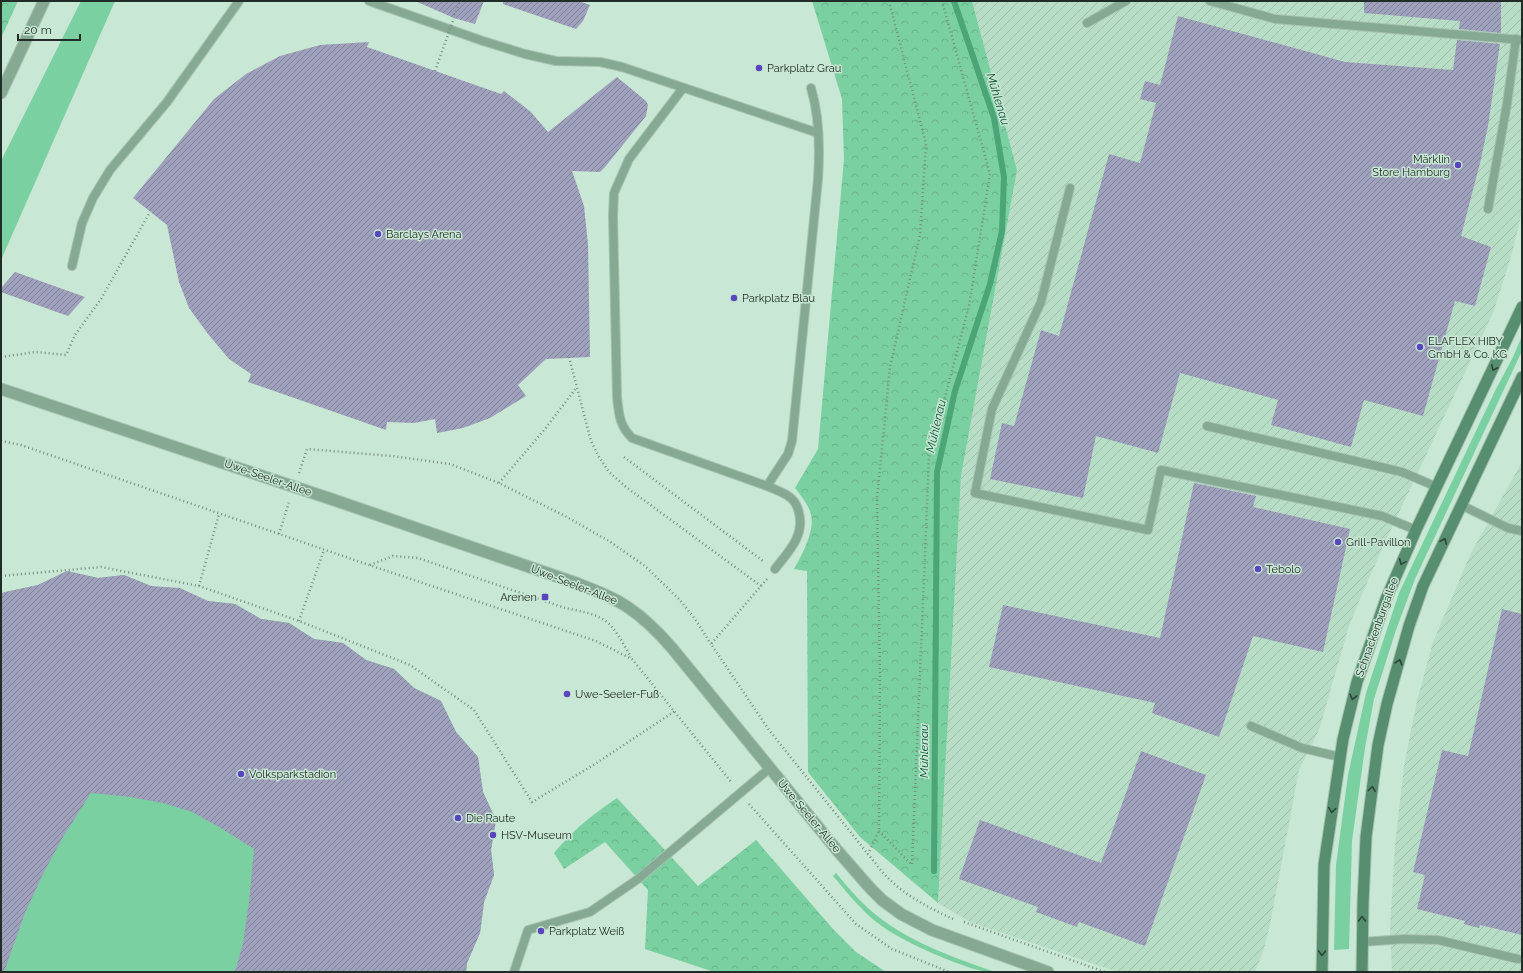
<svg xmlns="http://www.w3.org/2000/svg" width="1523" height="973" viewBox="0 0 1523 973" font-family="Raleway,sans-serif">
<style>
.industrial{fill:url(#industrial-furrows)}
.green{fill:#7bd0a1}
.forest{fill:url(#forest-crowns)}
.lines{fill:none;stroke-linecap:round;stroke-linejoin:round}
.stream{stroke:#4ba577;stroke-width:6}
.building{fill:url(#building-hatch)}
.service-casing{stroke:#a6c2b1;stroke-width:10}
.minor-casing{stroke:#a6c2b1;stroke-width:13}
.tertiary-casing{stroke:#a6c2b1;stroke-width:13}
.secondary-casing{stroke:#a6c2b1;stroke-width:13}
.path{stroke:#768c7e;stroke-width:2.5;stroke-dasharray:1 3;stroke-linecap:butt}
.service{stroke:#85a993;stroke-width:8}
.minor{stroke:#85a993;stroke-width:11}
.tertiary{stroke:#85a993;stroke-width:11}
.secondary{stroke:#578e6f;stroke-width:11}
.path-bridge{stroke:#768c7e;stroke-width:2.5;stroke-dasharray:1 3;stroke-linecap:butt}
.oneway{stroke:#2e4438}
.poi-dot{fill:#5945bd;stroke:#c8e7d4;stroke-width:1.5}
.labels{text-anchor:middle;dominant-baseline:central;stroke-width:3;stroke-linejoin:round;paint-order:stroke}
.poi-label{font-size:11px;fill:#202c25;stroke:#c8e7d4;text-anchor:start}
.street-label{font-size:11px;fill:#202c25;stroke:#c8e7d4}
.water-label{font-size:12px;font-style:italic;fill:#0d5334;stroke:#c8e7d4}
</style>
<defs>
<pattern id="industrial-furrows" width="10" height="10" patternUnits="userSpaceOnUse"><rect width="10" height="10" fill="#b7ddc6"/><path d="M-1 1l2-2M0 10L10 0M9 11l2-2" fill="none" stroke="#9dbeaa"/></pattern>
<pattern id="forest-crowns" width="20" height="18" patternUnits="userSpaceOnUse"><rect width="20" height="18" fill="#7bd0a1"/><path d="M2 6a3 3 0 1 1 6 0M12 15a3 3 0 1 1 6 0" fill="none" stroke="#6ab38a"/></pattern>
<pattern id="building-hatch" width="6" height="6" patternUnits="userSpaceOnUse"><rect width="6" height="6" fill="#9fa0bc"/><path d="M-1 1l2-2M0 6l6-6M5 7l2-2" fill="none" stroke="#818399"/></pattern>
</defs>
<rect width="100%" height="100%" fill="#c8e7d4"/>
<!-- industrial -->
<g class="industrial">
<polygon points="972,1 1522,1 1522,212 1511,257 1493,313 1386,540 1362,594 1349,626 1319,730 1299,770 1270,925 1264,949 1255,972 1118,972 970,922 938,903 961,476 1017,170"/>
<polygon points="1522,462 1522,972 1392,972 1390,929 1395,846 1404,766 1417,701 1433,642 1470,555"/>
</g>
<!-- green -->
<g class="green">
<polygon points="81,1 115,1 1,260 1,161"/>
<polygon points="1522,336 1522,351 1415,579 1396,630 1374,699 1365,748 1352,841 1349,949 1334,950 1336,865 1348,775 1366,693 1399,593 1495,391 1513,357"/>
<polygon points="67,571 98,578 124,575 151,586 208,601 235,604 261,619 289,623 314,639 343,643 366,660 394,669 414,688 441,701 456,732 478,757 483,792 496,820 491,850 494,875 484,902 480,933 467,963 466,972 1,972 1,596 5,592 38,585"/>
<path d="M 836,873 C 846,885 857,898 869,909 C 905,941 950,956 995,972 C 978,972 966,966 951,961 C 924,950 897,938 875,921 C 859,908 846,891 833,876 Z"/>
</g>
<!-- forest -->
<g class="forest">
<polygon points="1,1 18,1 1,38"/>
<path d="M 812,1 L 972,1 L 1017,170 L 961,476 L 938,903 L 860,837 L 808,772 L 807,571 L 794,569 C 802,555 815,531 811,515 C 809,505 801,496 795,488 L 818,449 L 844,159 L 842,99 Z"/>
<path d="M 617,798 L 698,886 L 756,840 L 833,929 L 856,952 L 886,972 L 714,972 L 645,949 L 648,890 L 605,842 L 564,869 L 554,853 C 575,828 591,816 617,798 Z"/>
</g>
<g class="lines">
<!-- stream -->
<polyline class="stream" points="934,871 937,472 955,391 990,284 1002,231 1004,177 994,118 954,1"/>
</g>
<!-- building -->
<g class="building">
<polygon points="415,1 484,1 475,24 454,18"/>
<polygon points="503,1 579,1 590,5 583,21 576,29 503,4"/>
<polygon points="1364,1 1501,1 1501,33 1459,29 1460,21 1364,13"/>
<polygon points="1178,16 1345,62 1453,70 1457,40 1500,44 1488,126 1481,159 1461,236 1491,247 1475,306 1455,301 1423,416 1364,400 1351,447 1271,425 1278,400 1180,373 1158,453 1096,436 1083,498 990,479 1002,423 1014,426 1041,330 1059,336 1109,154 1140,163 1156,103 1140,99 1145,81 1160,85"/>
<polygon points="369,42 367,47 501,94 504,91 531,112 548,132 617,77 646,101 648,105 646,116 605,167 600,172 572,171 584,206 588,244 590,357 546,359 518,385 526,396 490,418 463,428 437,433 435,419 414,423 387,422 386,430 248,382 251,374 229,359 208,334 189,308 179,282 167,225 133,198 214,99 246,74 280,56 320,45"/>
<polygon points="15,272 85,297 68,316 1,292 1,288"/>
<polygon points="1194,483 1256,496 1253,507 1350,529 1323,652 1253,636 1219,737 1152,713 1155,703 989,667 1003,605 1160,638"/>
<polygon points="67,571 98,578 124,575 151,586 180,588 208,601 235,604 261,619 289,623 314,639 343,643 366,660 394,669 414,688 441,701 456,732 478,757 483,792 496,820 491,850 494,875 484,902 480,933 467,963 466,972 235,972 243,943 249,902 254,849 219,827 192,812 163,803 130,797 91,793 63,837 43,874 25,913 4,972 1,972 1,593 38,585"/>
<polygon points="1502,609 1522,614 1522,935 1480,925 1479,928 1464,924 1465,921 1417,909 1425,875 1413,872 1442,750 1468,756"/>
<polygon points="1141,751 1206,775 1145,946 1079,922 1077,927 1036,912 1038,907 959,879 980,820 1101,863"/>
</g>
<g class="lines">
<!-- service casing -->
<g class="service-casing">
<g id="service">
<polyline points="369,1 483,41 525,54 556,61 600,62 622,67 818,133"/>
<polyline points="1210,1 1275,19 1522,40"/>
<polyline points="1087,23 1126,1"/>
<path d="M 683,88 L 629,159 L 614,193 L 613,216 L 617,397 C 619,414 619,425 632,438 L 767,486 C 776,490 786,493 792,499 C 795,502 798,508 799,513 C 805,536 788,552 775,569"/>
<polyline points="1070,188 1041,302 992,409 975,493 1148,530 1161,470 1382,516 1416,530"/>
<polyline points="1488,209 1507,104 1516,39"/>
<polyline points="72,266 82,223 93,198 110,170 167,102 239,1"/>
<polyline points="1207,426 1402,472 1437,487"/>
<path d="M 767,486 L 788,454 L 792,441 L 818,179 C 820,149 820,118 811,88"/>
<polyline points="1461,505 1508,528 1522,531"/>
<polyline points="1251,726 1302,748 1340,757"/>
<polyline points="1362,942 1404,939 1438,940 1518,959"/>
<polyline points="514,972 528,930 590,912 638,879 770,768"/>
</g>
</g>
<!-- minor casing -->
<g class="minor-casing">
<path id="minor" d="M 1,389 L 334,500 L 576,583 C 594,590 613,597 629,608 C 645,619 659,633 672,648 L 836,849 L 870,888 L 882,900 L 901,914 L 932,930 L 1048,972"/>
</g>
<!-- tertiary casing -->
<g class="tertiary-casing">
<polyline id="tertiary" points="1,93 44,1"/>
</g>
<!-- secondary casing -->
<g class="secondary-casing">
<g id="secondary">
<polyline points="1322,972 1324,865 1343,739 1357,682 1386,599 1416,530 1522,307"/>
<polyline points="1362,972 1363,903 1366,837 1378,745 1387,704 1409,626 1423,586 1522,377"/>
</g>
</g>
<!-- path -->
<g class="path">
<path d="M 889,1 L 926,144 L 920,235 L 890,367 L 877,499 L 880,677 L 879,831 L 868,854 C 874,861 879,869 886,876 C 904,895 929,908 953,919"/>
<polyline points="454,15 460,1"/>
<polyline points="1,357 36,352 66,355 75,335 101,299 150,212"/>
<polyline points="569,357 591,441 599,457 609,472 626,487 761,586"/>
<polyline points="1,441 21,445 369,565 596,641 632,659 732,783"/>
<polyline points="624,457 763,561"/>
<polyline points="299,473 307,449 392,456 450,464 499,483 565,516 609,541 645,566 679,599 695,619 711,644"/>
<polyline points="499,483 545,429 577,387"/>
<polyline points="279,534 289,502"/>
<path d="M 370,565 L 393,556 L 418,558 L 565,608 C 580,611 601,614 611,626 C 619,635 625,647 631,657"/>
<polyline points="1,576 101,567 199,586 299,621 410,665 474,710 532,802 595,764 675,711"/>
<polyline points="767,579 711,644 769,730 868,854"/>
<polyline points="199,586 219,514"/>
<polyline points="299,621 324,550"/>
<polyline points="749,804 856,924 892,949 949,972"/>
<polyline points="879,831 911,864"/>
<polyline points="912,864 929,458 969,306 990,174 942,1"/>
<polyline points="964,922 1105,972"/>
</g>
<!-- service -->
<use href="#service" class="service"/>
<!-- minor -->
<use href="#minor" class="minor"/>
<!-- tertiary -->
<use href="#tertiary" class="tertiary"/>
<!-- secondary -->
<use href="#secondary" class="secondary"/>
<!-- path-bridge -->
<polyline class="path-bridge" points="435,71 454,18"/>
</g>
<!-- one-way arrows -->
<defs><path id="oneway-chevron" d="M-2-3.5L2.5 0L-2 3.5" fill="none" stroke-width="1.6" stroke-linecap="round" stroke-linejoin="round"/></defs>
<g class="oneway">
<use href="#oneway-chevron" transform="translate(1494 368) rotate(116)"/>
<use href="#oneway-chevron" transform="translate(1444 541) rotate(-65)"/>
<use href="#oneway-chevron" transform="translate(1402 562) rotate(114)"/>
<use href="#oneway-chevron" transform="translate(1399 662) rotate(-74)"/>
<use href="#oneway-chevron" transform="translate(1353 697) rotate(104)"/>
<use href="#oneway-chevron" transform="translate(1372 789) rotate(-83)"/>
<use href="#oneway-chevron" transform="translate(1332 810) rotate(98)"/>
<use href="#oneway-chevron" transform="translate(1362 919) rotate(-89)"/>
<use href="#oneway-chevron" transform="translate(1322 953) rotate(91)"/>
</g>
<!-- markers -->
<g class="poi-dot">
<circle cx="759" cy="68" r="4"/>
<circle cx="1458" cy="165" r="4"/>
<circle cx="378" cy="234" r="4"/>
<circle cx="734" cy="298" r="4"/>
<circle cx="1420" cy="347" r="4"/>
<circle cx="1338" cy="542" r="4"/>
<circle cx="1258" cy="569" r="4"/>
<rect x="541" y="593" width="8" height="8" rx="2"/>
<circle cx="567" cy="694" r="4"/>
<circle cx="241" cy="774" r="4"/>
<circle cx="458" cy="818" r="4"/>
<circle cx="493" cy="835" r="4"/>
<circle cx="541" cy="931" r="4"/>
</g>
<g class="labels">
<!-- poi labels -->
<g class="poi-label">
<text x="767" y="68">Parkplatz Grau</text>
<text x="1450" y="159" text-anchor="end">Märklin<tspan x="1450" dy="13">Store Hamburg</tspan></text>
<text x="386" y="234">Barclays Arena</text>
<text x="742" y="298">Parkplatz Blau</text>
<text x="1428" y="341">ELAFLEX HIBY<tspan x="1428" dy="13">GmbH &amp; Co. KG</tspan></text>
<text x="1346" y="542">Grill-Pavillon</text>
<text x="1266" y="569">Tebolo</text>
<text x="537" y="597" text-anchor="end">Arenen</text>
<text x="575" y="694">Uwe-Seeler-Fuß</text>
<text x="249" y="774">Volksparkstadion</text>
<text x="466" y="818">Die Raute</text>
<text x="501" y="835">HSV-Museum</text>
<text x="549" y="931">Parkplatz Weiß</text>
</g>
<!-- street labels -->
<g class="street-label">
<text transform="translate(268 478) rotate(19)">Uwe-Seeler-Allee</text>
<text transform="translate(574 585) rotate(21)">Uwe-Seeler-Allee</text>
<text transform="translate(1377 627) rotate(-70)">Schnackenburgallee</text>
<text transform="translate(809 816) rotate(50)">Uwe-Seeler-Allee</text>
</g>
<!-- water labels -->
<g class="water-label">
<text transform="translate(998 99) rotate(73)">Mühlenau</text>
<text transform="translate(936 426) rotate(-77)">Mühlenau</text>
<text transform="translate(924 751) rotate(-90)">Mühlenau</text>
</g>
</g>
<!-- border -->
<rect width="1523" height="973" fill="none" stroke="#202c25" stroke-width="4"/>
<!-- scale -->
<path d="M18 34v6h62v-6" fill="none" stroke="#202c25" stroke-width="2"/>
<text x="24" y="34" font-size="12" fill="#202c25" stroke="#c8e7d4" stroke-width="3" paint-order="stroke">20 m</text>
</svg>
